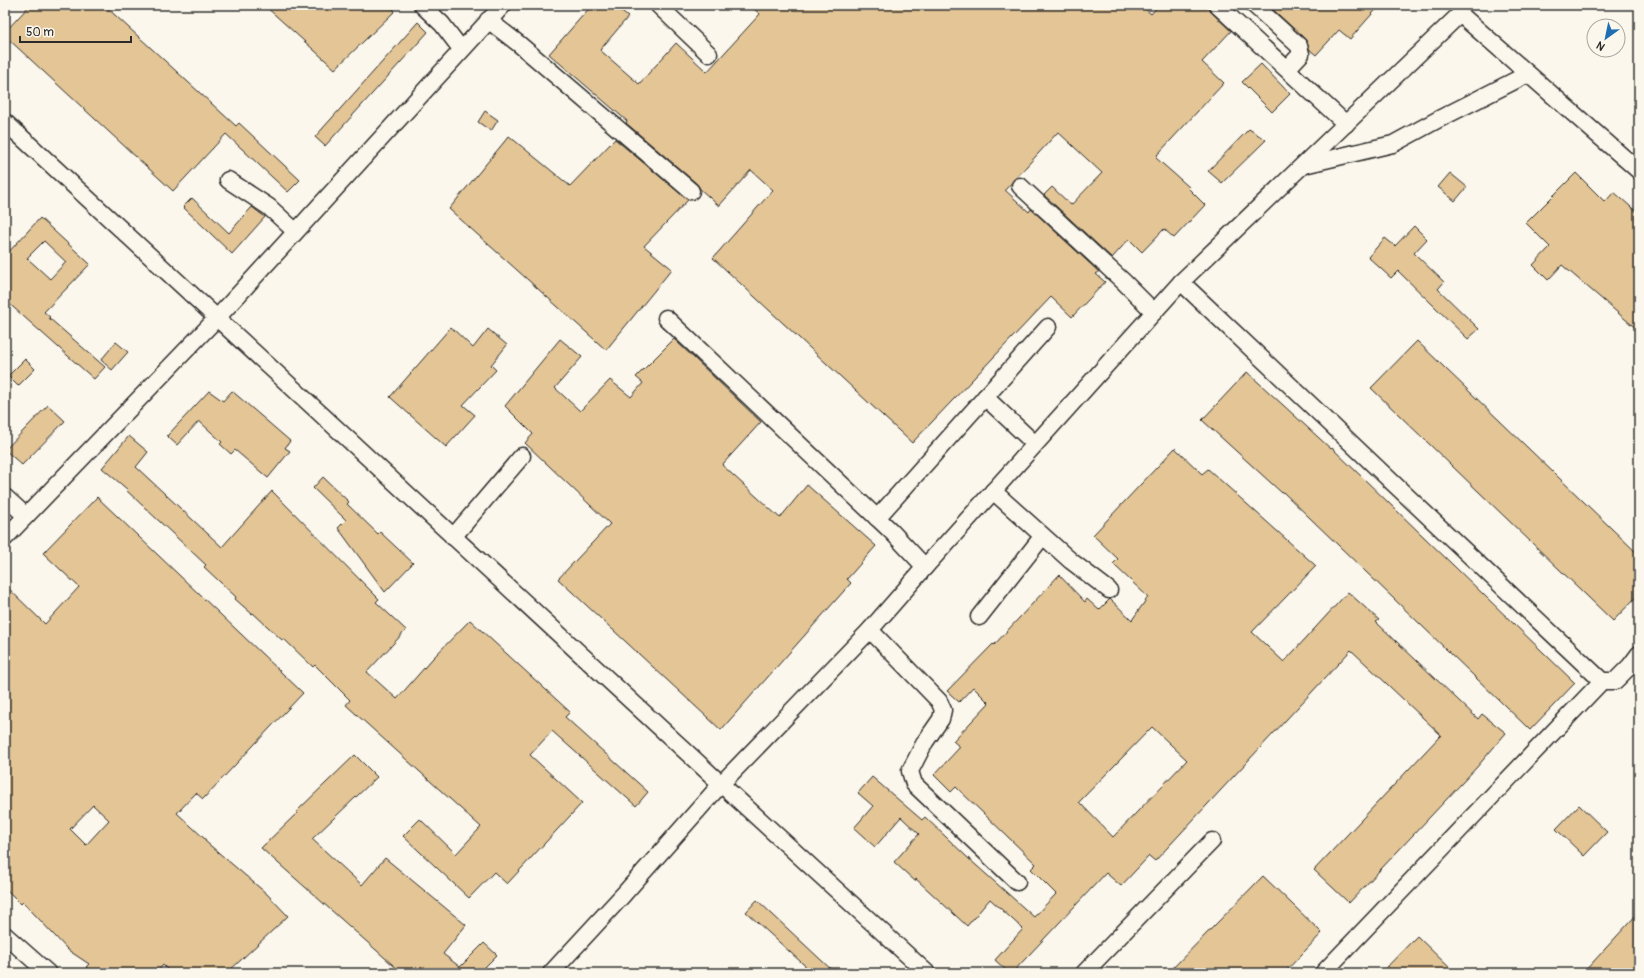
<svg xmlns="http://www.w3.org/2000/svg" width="1644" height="978" viewBox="0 0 1644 978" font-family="Pangolin,sans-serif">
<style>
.building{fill:#e3c596;stroke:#2b2b2b;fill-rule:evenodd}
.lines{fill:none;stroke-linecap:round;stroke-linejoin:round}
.minor-casing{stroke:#2b2b2b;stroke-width:19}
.minor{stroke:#fbf7ec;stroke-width:16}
</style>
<rect width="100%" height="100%" fill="#fbf7ec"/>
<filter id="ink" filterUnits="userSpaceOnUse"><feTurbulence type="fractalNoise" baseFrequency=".025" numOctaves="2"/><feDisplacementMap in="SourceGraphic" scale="8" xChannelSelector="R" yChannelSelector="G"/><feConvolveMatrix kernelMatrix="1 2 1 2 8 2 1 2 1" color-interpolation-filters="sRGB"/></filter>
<g filter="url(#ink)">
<!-- building -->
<g class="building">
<polygon points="30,5 104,5 236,126 239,123 300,180 288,192 226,134 173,191 5,36 5,32"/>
<polygon points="264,5 389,5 395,11 335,69"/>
<polygon points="592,5 613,5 628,17 600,50 639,84 676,43 707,72 760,14 749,5 1141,5 1151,14 1159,5 1208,5 1211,12 1231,31 1202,62 1224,83 1157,155 1158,156 1156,158 1189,187 1188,188 1205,205 1174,238 1164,229 1142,252 1129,239 1112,258 1044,195 1052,187 1071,205 1102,173 1058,132 1005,190 1029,212 1031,209 1099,272 1096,274 1105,282 1072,317 1051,297 912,443 713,258 773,190 751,170 719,206 700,189 697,184 626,123 627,121 549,54"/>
<polygon points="1268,5 1380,5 1350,39 1339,30 1316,55 1310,50 1305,39"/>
<polygon points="418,22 428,32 325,146 315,137"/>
<polygon points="1261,64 1290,94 1272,112 1242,82"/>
<polygon points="485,111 498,120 491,131 478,122"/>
<polygon points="1249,129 1266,140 1222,183 1208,171"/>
<polygon points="509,136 570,186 615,139 688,200 644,246 672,269 606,350 449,209"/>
<polygon points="1450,173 1467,187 1455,201 1438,187"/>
<polygon points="1576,173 1605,202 1614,192 1639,214 1639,331 1562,265 1548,280 1533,265 1550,247 1526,223"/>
<polygon points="192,198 229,233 252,207 265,217 232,254 183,207"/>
<path d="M 40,218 L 90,264 L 44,312 L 50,317 L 49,318 L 105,367 L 94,379 L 5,300 L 5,256 ZM 44,241 L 66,262 L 50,279 L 27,258 Z"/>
<polygon points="1414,226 1427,239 1414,253 1444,282 1438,289 1479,329 1468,339 1398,271 1391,278 1368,257 1385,238 1395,246"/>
<polygon points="451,327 473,348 488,329 507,345 491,365 496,370 463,405 475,415 446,447 390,397"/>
<polygon points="560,339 582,357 555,388 580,411 610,380 631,397 643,383 636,377 674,339 761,422 722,465 780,518 807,485 876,546 847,579 851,583 721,730 558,579 610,524 525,443 533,434 505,406"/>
<polygon points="1417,341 1639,555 1639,594 1613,621 1371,388"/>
<polygon points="116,342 128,352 112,370 101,360"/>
<polygon points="25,359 35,369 18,386 8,376"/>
<polygon points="1247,372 1331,449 1332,448 1575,683 1530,730 1283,492 1282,493 1202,420"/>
<polygon points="209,391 223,401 232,391 290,441 285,448 290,451 268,478 235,450 231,454 220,444 222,442 199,421 177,445 167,436"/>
<polygon points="48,405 65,421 22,465 5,450"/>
<polygon points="129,436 148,452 136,467 222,547 272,491 379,599 376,602 406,630 367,672 397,699 432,659 470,620 570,712 565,717 648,792 636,806 552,731 530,755 582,803 507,884 494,872 469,898 403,836 420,819 456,854 481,827 346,705 350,700 315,665 313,667 284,639 282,640 253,613 252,614 235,599 236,597 204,567 206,565 127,491 128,490 102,468"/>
<path d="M 1175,448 L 1202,474 L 1208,469 L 1316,566 L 1252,632 L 1284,662 L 1348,592 L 1379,620 L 1376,622 L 1478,719 L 1482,714 L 1506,733 L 1477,767 L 1349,903 L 1314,870 L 1441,735 L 1351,650 L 1155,861 L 1149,856 L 1121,886 L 1106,873 L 1012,973 L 1009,973 L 995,960 L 1023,929 L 990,899 L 967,926 L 916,879 L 915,881 L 894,862 L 919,834 L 901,817 L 875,847 L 854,828 L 873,806 L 858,793 L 872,777 L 922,820 L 925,817 L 968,858 L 1034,917 L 1056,894 L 1031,869 L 1036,864 L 956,787 L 951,792 L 934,775 L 960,747 L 953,741 L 989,703 L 973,687 L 959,702 L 947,691 L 993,644 L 994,645 L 1059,575 L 1085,602 L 1087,599 L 1099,610 L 1110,599 L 1132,620 L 1148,597 L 1113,564 L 1118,559 L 1093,535 ZM 1152,727 L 1187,760 L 1113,837 L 1079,802 Z"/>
<polygon points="323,477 349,502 347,504 378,534 380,532 413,563 385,592 338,528 346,520 313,488"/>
<path d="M 97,497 L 303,693 L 203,799 L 196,793 L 177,813 L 206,840 L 205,841 L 267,894 L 288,916 L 227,973 L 171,973 L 163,965 L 156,973 L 93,973 L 86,967 L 89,964 L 68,950 L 23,902 L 21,904 L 5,888 L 5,585 L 45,624 L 79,587 L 43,553 ZM 93,805 L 109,820 L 86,845 L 70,829 Z"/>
<polygon points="355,755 377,777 312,839 362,885 385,858 466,925 443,954 460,967 484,943 497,955 479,973 402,973 261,848 297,813 296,812"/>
<polygon points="1579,805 1607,832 1584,856 1556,829"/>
<polygon points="1263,876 1322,933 1284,973 1168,973"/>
<polygon points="757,900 835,973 813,973 746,912"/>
<polygon points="1639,912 1639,973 1583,973"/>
<polygon points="1417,936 1455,973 1381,973"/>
</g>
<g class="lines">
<!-- minor casing -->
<g class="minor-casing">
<g id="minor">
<polyline points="422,5 442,24 461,49"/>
<polyline points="658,5 709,54"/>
<polyline points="1217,5 1346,124"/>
<polyline points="1254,5 1299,46 1301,54 1287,69"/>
<polyline points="488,20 519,44 691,191"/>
<polyline points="5,122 721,784 927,973"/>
<polyline points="1304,165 1393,144 1439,119 1528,74"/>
<polyline points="228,180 269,207 295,231"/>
<polyline points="1020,186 1124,282 1154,312"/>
<polyline points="1181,282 1602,681 1615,681 1630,666 1639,654"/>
<polyline points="666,318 891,531 925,567"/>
<polyline points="985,397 1035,444"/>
<polyline points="993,491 1071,561 1109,590"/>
<polyline points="5,497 26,516"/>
<polyline points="877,518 1048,327"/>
<polyline points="453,537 522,456"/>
<polyline points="5,538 217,318 503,5"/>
<polyline points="979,617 1042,537"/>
<polyline points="870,630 939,701 943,710 941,719 925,742 910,771 914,784 1017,882"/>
<polyline points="5,935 48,973"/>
<polyline points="551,973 623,895 721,784 870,630 925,567 1181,282 1460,14 1639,171"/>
<polyline points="1084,973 1212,841"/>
<polyline points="1323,973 1602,681"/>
</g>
</g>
<!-- minor -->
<use href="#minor" class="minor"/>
</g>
</g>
<!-- margin -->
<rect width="1644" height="978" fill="none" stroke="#fbf7ec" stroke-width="20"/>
<rect x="10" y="10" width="1624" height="958" fill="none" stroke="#2b2b2b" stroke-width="1.5" filter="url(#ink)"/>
<!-- north arrow -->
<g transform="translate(1606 38) rotate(213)"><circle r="19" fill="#fbf7ec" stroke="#a8a59f"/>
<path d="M0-3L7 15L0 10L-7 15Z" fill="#1f6fb2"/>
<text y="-6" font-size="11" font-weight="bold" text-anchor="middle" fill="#2b2b2b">N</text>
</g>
<!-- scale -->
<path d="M20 36v6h111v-6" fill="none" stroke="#2b2b2b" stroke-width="2"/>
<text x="26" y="36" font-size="12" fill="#2b2b2b" stroke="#fbf7ec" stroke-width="3" paint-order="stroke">50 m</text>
</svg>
